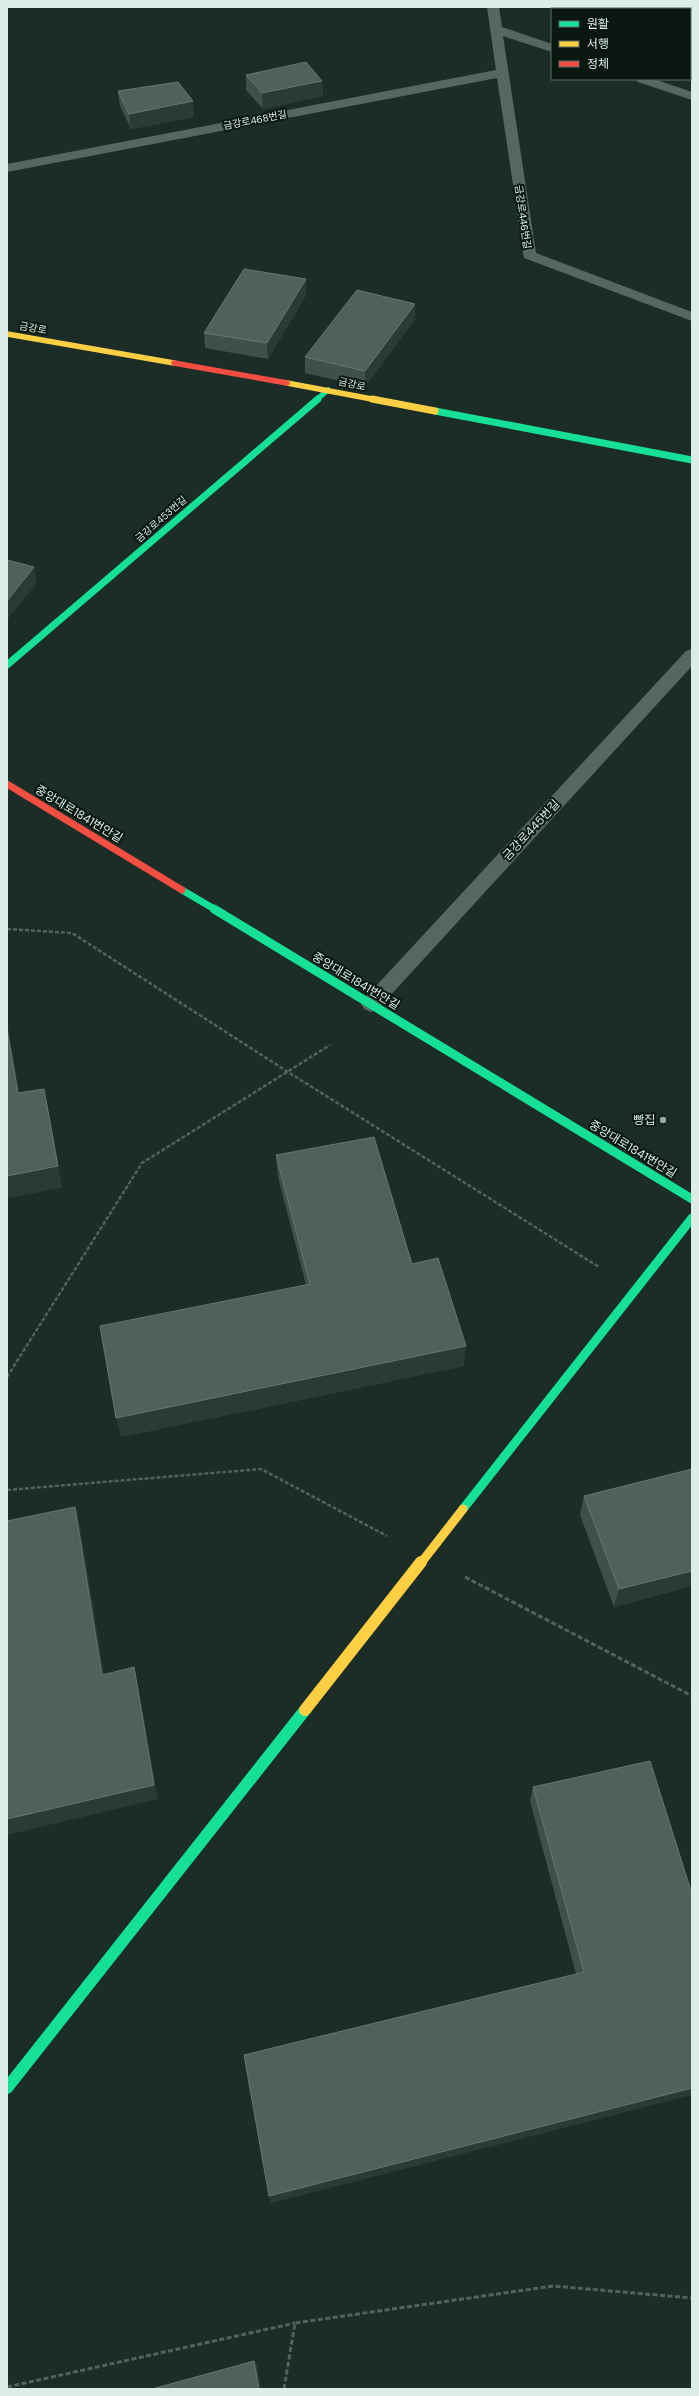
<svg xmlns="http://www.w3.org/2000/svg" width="699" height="2396" viewBox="0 0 699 2396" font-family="'DM Sans','Noto Sans KR',sans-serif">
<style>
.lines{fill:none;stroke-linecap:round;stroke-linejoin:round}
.path-far1{stroke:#53625c;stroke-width:2.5;stroke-dasharray:4 2;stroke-linecap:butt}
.path{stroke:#53625c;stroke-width:3;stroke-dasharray:5 2.5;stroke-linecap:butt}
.street{fill:#556860;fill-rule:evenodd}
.fast-far3{stroke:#16e098;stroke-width:5.5}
.fast-far2{stroke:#16e098;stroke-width:7}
.fast-far1{stroke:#16e098;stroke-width:9}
.fast{stroke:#16e098;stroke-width:12}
.slow-far3{stroke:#ffcf43;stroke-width:5.5}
.slow-far2{stroke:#ffcf43;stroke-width:7}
.slow-far1{stroke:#ffcf43;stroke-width:9}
.slow{stroke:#ffcf43;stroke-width:12}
.jam-far1{stroke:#f24e42;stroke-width:5.5}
.jam{stroke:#f24e42;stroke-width:7}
.wall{fill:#414f49}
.shaded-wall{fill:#2b3a34}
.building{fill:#51605a;stroke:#67766f}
.poi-dot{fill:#99a9a2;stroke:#0b1812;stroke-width:1.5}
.labels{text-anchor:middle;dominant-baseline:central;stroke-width:4;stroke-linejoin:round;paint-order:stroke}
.far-street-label{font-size:10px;fill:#dcede5;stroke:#0b1812}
.street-label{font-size:12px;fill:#dcede5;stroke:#0b1812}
.poi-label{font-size:12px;fill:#dcede5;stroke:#0b1812;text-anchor:end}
</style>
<rect width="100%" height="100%" fill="#1c2c26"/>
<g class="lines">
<!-- path-far1 -->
<g class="path-far1">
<polyline points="7,929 72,933 288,1072 599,1267"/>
<polyline points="7,1377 142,1163 330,1045"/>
<polyline points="7,1490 261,1469 387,1536"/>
</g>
<!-- path -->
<g class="path">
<polyline points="465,1577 692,1696"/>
<polyline points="7,2387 295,2323"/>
<polyline points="284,2389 295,2323 553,2286 692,2298"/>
</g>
<!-- street -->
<g class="street">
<polygon points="487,7 499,7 502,27 552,44 552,52 503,36 536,253 692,312 692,321 524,258 497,78 7,172 7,164 496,70"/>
<polygon points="636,79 654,79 692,92 692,100 638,82"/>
<polygon points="692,649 692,666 378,1009 371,1012 364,1009 361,1004 364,999 686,651"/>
</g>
<!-- fast-far3 -->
<polyline class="fast-far3" points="316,400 328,390"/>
<!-- fast-far2 -->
<g class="fast-far2">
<polyline points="435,411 692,460"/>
<polyline points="7,665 318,399"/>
<polyline points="182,890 216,910"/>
</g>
<!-- fast-far1 -->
<g class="fast-far1">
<polyline points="214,909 692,1199"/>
<polyline points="463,1509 692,1218"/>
</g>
<!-- fast -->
<polyline class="fast" points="7,2088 305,1710"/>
<!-- slow-far3 -->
<g class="slow-far3">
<polyline points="7,334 174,363"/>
<polyline points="287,383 377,400"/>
</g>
<!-- slow-far2 -->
<polyline class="slow-far2" points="372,399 435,411"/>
<!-- slow-far1 -->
<polyline class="slow-far1" points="421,1563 463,1509"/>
<!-- slow -->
<polyline class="slow" points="305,1710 421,1562"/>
<!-- jam-far1 -->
<polyline class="jam-far1" points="174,363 287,383"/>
<!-- jam -->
<polyline class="jam" points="7,784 182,890"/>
</g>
<!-- wall -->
<g class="wall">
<polygon points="246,75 322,81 323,96 263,109 246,90"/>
<polygon points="118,91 194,117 131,129 120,106"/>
<polygon points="306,279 306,295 268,359 205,348 204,333"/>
<polygon points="415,304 415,319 365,387 305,373 305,357"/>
<polygon points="276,1155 412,1264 464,1366 121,1437 306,1285 278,1177"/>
<polygon points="692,1469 692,1586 614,1607 580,1515 584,1496"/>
<polygon points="533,1787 692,1894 271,2203 269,2196 576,1974 530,1801"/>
</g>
<!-- shaded-wall -->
<g class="shaded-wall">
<polygon points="322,81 323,96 263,109 262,93"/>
<polygon points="193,101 194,117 131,129 129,114"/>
<polygon points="306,279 306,295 268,359 267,343"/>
<polygon points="415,304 415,319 365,387 365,371"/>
<polygon points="34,567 37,583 7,620 7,601"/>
<polygon points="7,1020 23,1116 18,1093 7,1029"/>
<polygon points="44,1089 49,1111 62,1188 7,1198 7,1176"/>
<polygon points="466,1346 464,1366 121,1437 116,1418"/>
<polygon points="75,1507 80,1525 107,1691 102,1675"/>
<polygon points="692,1571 692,1586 614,1607 619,1589"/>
<polygon points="134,1667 138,1684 158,1799 7,1835 7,1819"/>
<polygon points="692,2088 692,2095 271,2203 269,2196"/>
<polygon points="254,2361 257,2364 261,2389 259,2389"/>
</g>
<!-- building -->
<g class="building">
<polygon points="306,62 322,81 262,93 246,75"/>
<polygon points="178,82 193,101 129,114 118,91"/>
<polygon points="244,269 306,279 267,343 204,333"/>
<polygon points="357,290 415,304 365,371 305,357"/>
<polygon points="7,560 34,567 7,601"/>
<polygon points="7,1029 18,1093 44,1089 58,1166 7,1176"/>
<polygon points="374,1137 412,1264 438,1258 466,1346 116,1418 100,1326 310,1284 276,1155"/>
<polygon points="692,1469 692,1571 619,1589 584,1496"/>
<polygon points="75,1507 102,1675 134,1667 154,1785 7,1819 7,1521"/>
<polygon points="650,1761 692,1894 692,2088 269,2196 244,2055 584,1972 533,1787"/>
<polygon points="254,2361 259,2389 152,2389"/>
</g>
<!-- markers -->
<circle class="poi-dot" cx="663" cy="1120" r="4"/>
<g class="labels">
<!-- far-street labels -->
<g class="far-street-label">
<text transform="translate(255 120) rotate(-11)">금강로468번길</text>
<text transform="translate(523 217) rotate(82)">금강로446번길</text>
<text transform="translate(33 328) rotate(10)">금강로</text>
<text transform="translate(352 384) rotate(12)">금강로</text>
<text transform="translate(161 519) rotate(-41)">금강로453번길</text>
</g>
<!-- street labels -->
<g class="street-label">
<text transform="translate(79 814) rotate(31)">중앙대로1841번안길</text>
<text transform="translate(531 830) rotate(-47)">금강로445번길</text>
<text transform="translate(356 981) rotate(31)">중앙대로1841번안길</text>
<text transform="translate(633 1149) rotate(31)">중앙대로1841번안길</text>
</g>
<!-- poi labels -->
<g class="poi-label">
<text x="655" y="1120">빵집</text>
</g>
</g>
<!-- border -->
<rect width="699" height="2396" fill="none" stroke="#dcede5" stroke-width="16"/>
<!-- legend -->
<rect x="551" y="8" width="140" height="72" fill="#0b1812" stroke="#5f6d66"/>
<rect x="559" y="21" width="20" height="6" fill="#16e098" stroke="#5f6d66"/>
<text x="587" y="28" font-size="12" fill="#dcede5">원활</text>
<rect x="559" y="41" width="20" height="6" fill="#ffcf43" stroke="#5f6d66"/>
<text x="587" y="48" font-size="12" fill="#dcede5">서행</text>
<rect x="559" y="61" width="20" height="6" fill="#f24e42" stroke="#5f6d66"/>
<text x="587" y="68" font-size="12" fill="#dcede5">정체</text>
</svg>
